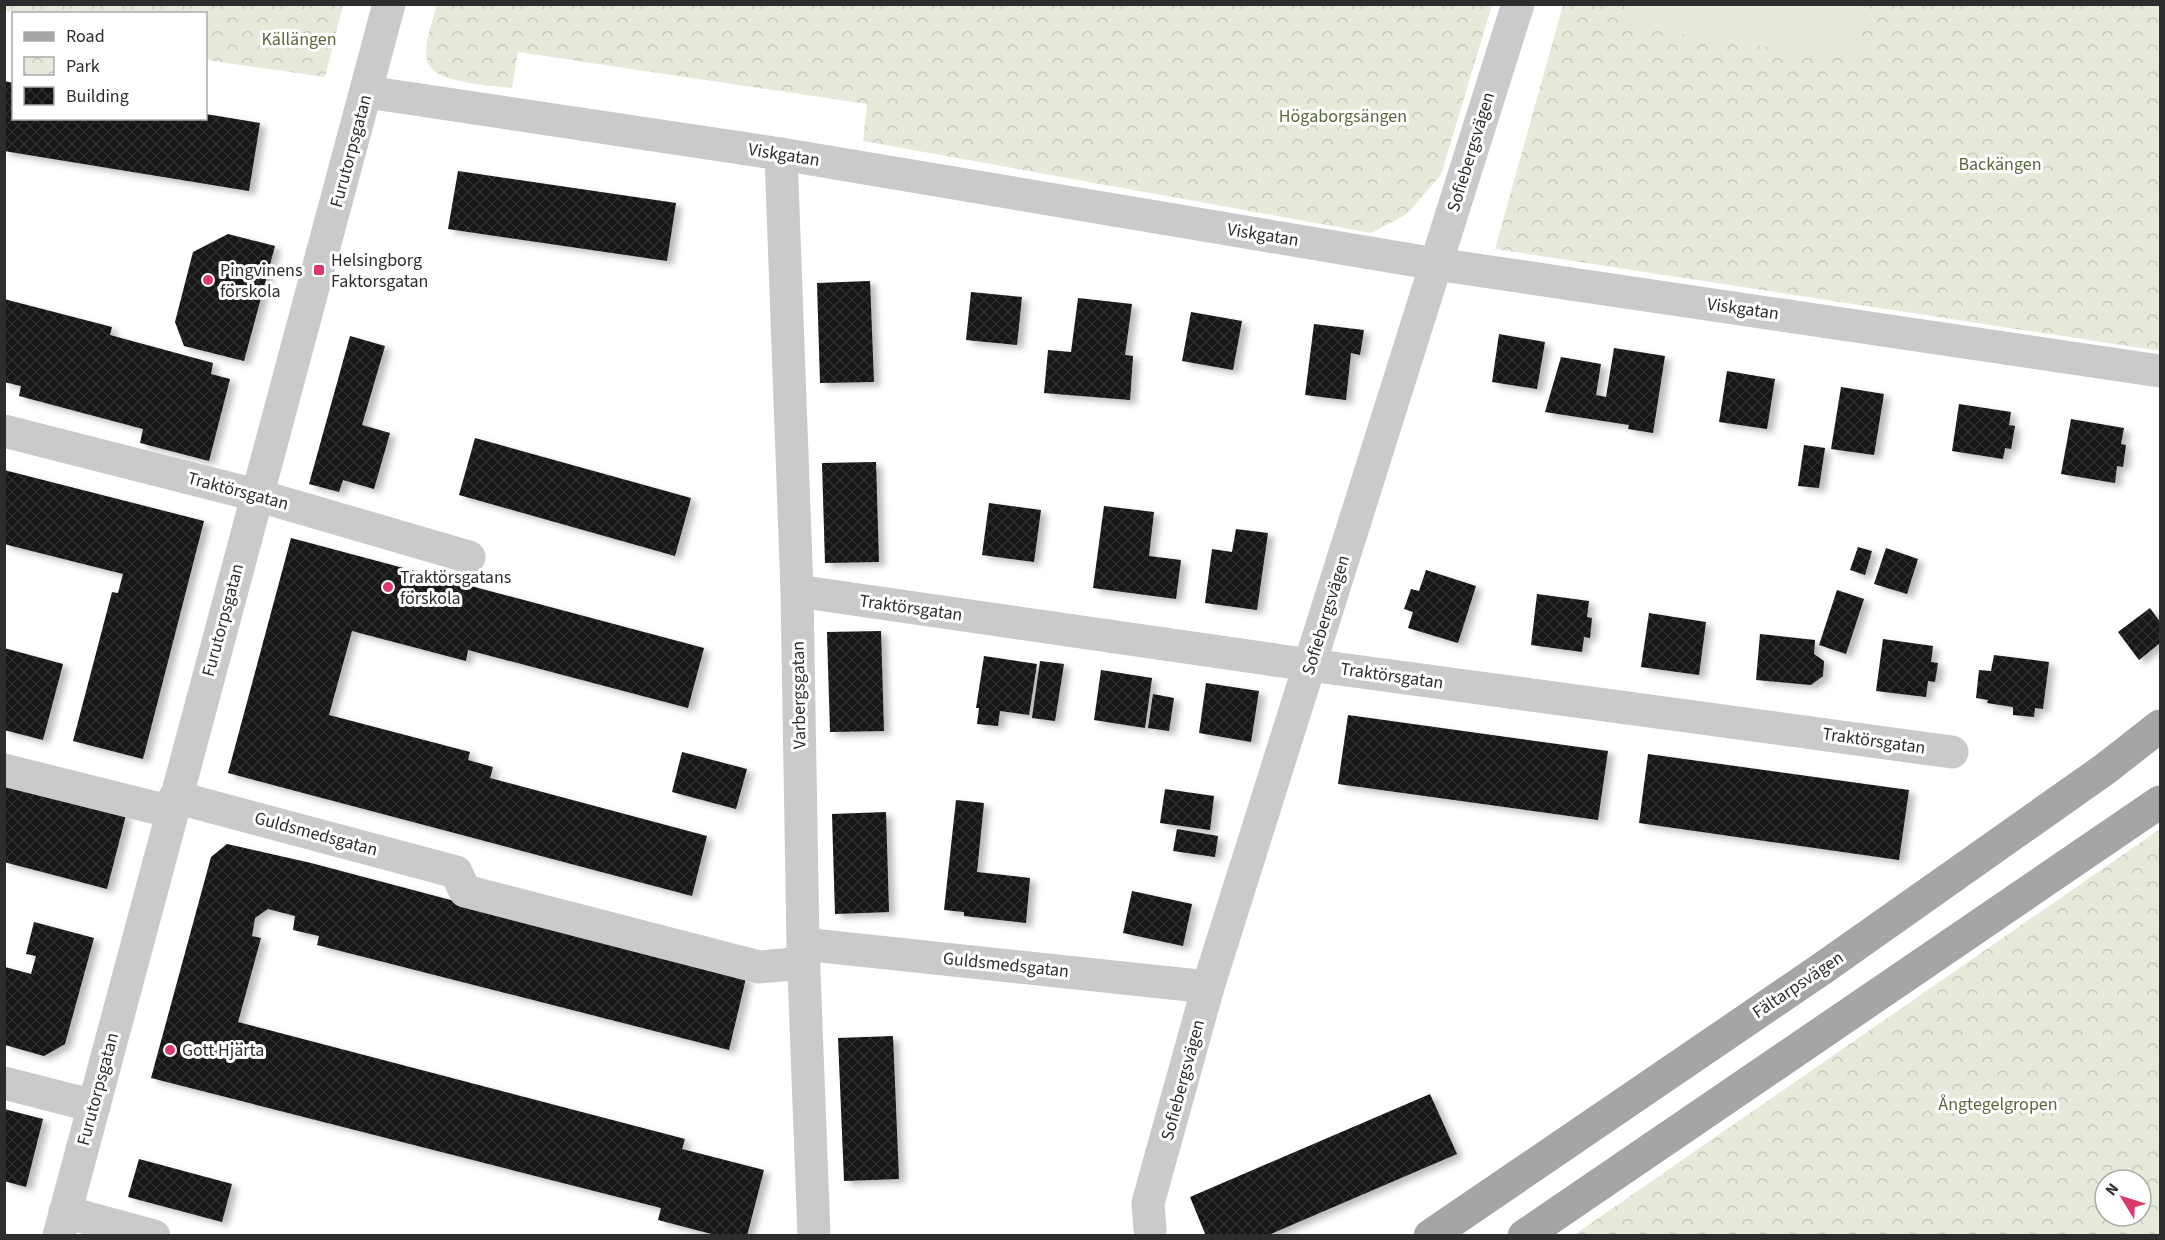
<svg xmlns="http://www.w3.org/2000/svg" width="2165" height="1240" viewBox="0 0 2165 1240" font-family="'Source Sans 3',sans-serif">
<style>
.park{fill:url(#park-crowns);fill-rule:evenodd}
.pitch{fill:#e6eadb}
.building{fill:url(#building-cross-hatch);filter:url(#shadow)}
.lines{fill:none;stroke-linecap:round;stroke-linejoin:round}
.minor{stroke:#cacaca;stroke-width:33}
.major{stroke:#a5a5a5;stroke-width:33}
.poi-dot{fill:#db386b;stroke:#fff;stroke-width:2}
.labels{text-anchor:middle;dominant-baseline:central;stroke-width:6;stroke-linejoin:round;paint-order:stroke}
.park-label{font-size:18px;fill:#5a663d;stroke:#fff}
.street-label{font-size:18px;fill:#2d2d2d;stroke:#fff}
.poi-label{font-size:18px;fill:#2d2d2d;stroke:#fff;text-anchor:start}
</style>
<defs>
<pattern id="park-crowns" width="20" height="18" patternUnits="userSpaceOnUse" patternTransform="scale(1.5)"><rect width="20" height="18" fill="#e6eadb"/><path d="M2 6a3 3 0 1 1 6 0M12 15a3 3 0 1 1 6 0" fill="none" stroke="#c6c9bc"/></pattern>
<pattern id="building-cross-hatch" width="8" height="8" patternUnits="userSpaceOnUse" patternTransform="scale(1.5)"><rect width="8" height="8" fill="#141414"/><path d="M0 0l8 8M0 8l8-8" fill="none" stroke="#2e2e2e"/></pattern>
<filter id="shadow"><feDropShadow dx="6" dy="4" stdDeviation="3" flood-color="#0004"/></filter>
</defs>
<rect width="100%" height="100%" fill="#fff"/>
<!-- park -->
<g class="park">
<polygon points="5,4 343,4 343,5 325,77 206,60 206,14 27,13 5,11"/>
<path d="M 437,4 L 1492,4 L 1492,5 L 1441,175 L 1407,214 L 1371,233 L 863,141 L 867,104 L 518,52 L 512,88 C 491,85 432,84 427,60 C 423,44 433,21 437,4 Z"/>
<polygon points="1563,5 2160,5 2160,351 1495,249"/>
<path d="M 2160,829 L 2160,1235 L 1574,1235 ZM 2105,1180 L 2141,1180 L 2141,1216 L 2105,1216 Z"/>
</g>
<!-- pitch -->
<polygon class="pitch" points="1630,5 1630,4 1864,5 1856,60 1627,26"/>
<!-- building -->
<g class="building">
<polygon points="4,81 14,83 14,118 206,118 206,114 260,123 249,191 4,151"/>
<polygon points="458,171 676,203 667,261 448,229"/>
<polygon points="228,234 275,246 244,361 184,346 175,322 193,252"/>
<polygon points="870,281 874,382 820,383 817,283"/>
<polygon points="971,292 1022,297 1017,345 966,340"/>
<polygon points="1078,298 1132,304 1125,355 1133,356 1130,400 1044,393 1048,350 1071,352"/>
<polygon points="4,299 112,327 110,335 213,363 211,374 230,379 209,461 140,443 143,429 19,396 21,386 4,382"/>
<polygon points="1191,312 1242,321 1233,370 1182,361"/>
<polygon points="1314,324 1364,330 1360,355 1351,353 1346,400 1305,395"/>
<polygon points="1499,334 1545,342 1537,389 1492,382"/>
<polygon points="350,336 385,346 362,425 390,433 374,489 343,480 339,492 309,484"/>
<polygon points="1614,348 1665,356 1653,433 1628,429 1629,425 1545,412 1561,357 1601,364 1596,395 1606,397"/>
<polygon points="1727,371 1775,379 1767,429 1719,422"/>
<polygon points="1841,387 1884,394 1874,455 1831,449"/>
<polygon points="1959,404 2011,412 2009,425 2015,426 2011,449 2005,448 2003,459 1952,451"/>
<polygon points="2071,419 2124,428 2121,444 2126,445 2123,467 2117,466 2115,483 2061,474"/>
<polygon points="475,438 691,498 675,556 459,495"/>
<polygon points="1804,445 1825,448 1819,488 1798,486"/>
<polygon points="876,462 879,562 825,563 822,463"/>
<polygon points="4,470 204,521 143,759 73,741 112,592 118,593 123,574 4,544"/>
<polygon points="989,503 1041,510 1034,562 982,555"/>
<polygon points="1104,506 1154,512 1149,556 1181,560 1176,599 1093,588"/>
<polygon points="1236,529 1268,533 1257,610 1205,603 1212,549 1232,552"/>
<polygon points="291,538 704,648 688,708 468,650 466,661 352,631 329,715 470,752 468,760 493,767 490,778 707,836 692,896 228,773"/>
<polygon points="1858,547 1872,551 1865,575 1850,570"/>
<polygon points="1886,548 1918,559 1907,594 1874,584"/>
<polygon points="1426,570 1476,586 1458,643 1408,628 1413,612 1404,609 1411,589 1419,591"/>
<polygon points="1837,590 1864,599 1846,654 1819,645"/>
<polygon points="1537,594 1589,601 1587,617 1592,618 1590,638 1584,637 1582,652 1531,645"/>
<polygon points="2150,608 2160,622 2160,643 2139,660 2118,632"/>
<polygon points="1649,613 1706,622 1699,675 1641,667"/>
<polygon points="881,631 884,731 830,732 827,632"/>
<polygon points="1760,634 1815,640 1814,654 1824,661 1823,676 1811,685 1756,680"/>
<polygon points="1883,639 1933,646 1931,662 1938,663 1935,682 1928,681 1926,697 1876,691"/>
<polygon points="4,648 63,664 43,740 4,730"/>
<polygon points="1994,655 2049,662 2043,709 2035,708 2034,717 2013,715 2013,707 1987,703 1988,700 1976,698 1979,670 1991,671"/>
<polygon points="984,656 1037,664 1029,715 1000,711 998,726 977,724 979,708 976,708"/>
<polygon points="1040,661 1064,664 1055,721 1032,718"/>
<polygon points="1101,670 1152,678 1145,728 1094,720"/>
<polygon points="1206,683 1259,691 1251,742 1199,733"/>
<polygon points="1153,694 1174,698 1169,731 1148,728"/>
<polygon points="1348,715 1608,751 1598,820 1338,784"/>
<polygon points="682,752 747,769 736,809 672,792"/>
<polygon points="1648,754 1909,790 1899,860 1639,823"/>
<polygon points="4,783 126,815 107,889 4,862"/>
<polygon points="1165,789 1214,796 1210,830 1160,823"/>
<polygon points="956,800 984,803 977,872 1030,878 1026,923 964,916 964,912 944,910"/>
<polygon points="886,812 889,912 835,914 832,814"/>
<polygon points="1177,829 1218,836 1215,857 1173,851"/>
<polygon points="227,844 311,863 746,978 729,1050 317,945 319,936 293,930 295,916 268,909 255,918 252,936 261,938 238,1022 685,1139 682,1149 764,1170 747,1236 719,1236 658,1220 661,1208 151,1078 211,857"/>
<polygon points="1132,891 1192,904 1183,946 1123,933"/>
<polygon points="34,922 94,938 65,1044 44,1056 5,1045 5,967 31,974 36,956 26,954"/>
<polygon points="893,1036 899,1179 844,1181 838,1038"/>
<polygon points="1430,1094 1457,1154 1266,1236 1206,1236 1190,1197"/>
<polygon points="4,1109 43,1119 26,1187 4,1181"/>
<polygon points="139,1159 232,1184 222,1222 128,1197"/>
</g>
<g class="lines">
<!-- minor -->
<g class="minor">
<polyline points="367,92 781,154 1436,264 2160,371"/>
<polyline points="781,154 797,591 803,944 814,1236"/>
<polyline points="4,431 256,495 469,557"/>
<polyline points="797,591 1310,665 1952,752"/>
<polyline points="4,770 172,812"/>
<polyline points="175,797 456,872 465,891 759,967 804,963"/>
<polyline points="803,944 1208,987"/>
<polyline points="4,1083 94,1106"/>
<polyline points="65,1212 154,1236"/>
<polyline points="1150,1230 1148,1203 1208,987 1518,4"/>
<polyline points="59,1236 389,4"/>
</g>
<!-- major -->
<g class="major">
<polyline points="1430,1236 1823,968 2105,769 2160,726"/>
<polyline points="1524,1236 2160,802"/>
</g>
</g>
<!-- markers -->
<g class="poi-dot">
<rect x="313" y="264" width="12" height="12" rx="3"/>
<circle cx="208" cy="280" r="6"/>
<circle cx="388" cy="587" r="6"/>
<circle cx="170" cy="1050" r="6"/>
</g>
<g class="labels">
<!-- park labels -->
<g class="park-label">
<text x="299" y="39">Källängen</text>
<text x="1343" y="116">Högaborgsängen</text>
<text x="2000" y="164">Backängen</text>
<text x="1998" y="1104">Ångtegelgropen</text>
</g>
<!-- street labels -->
<g class="street-label">
<text transform="translate(351 151) rotate(-75)">Furutorpsgatan</text>
<text transform="translate(1471 152) rotate(-73)">Sofiebergsvägen</text>
<text transform="translate(784 155) rotate(9)">Viskgatan</text>
<text transform="translate(1263 235) rotate(9)">Viskgatan</text>
<text transform="translate(1743 309) rotate(8)">Viskgatan</text>
<text transform="translate(238 491) rotate(15)">Traktörsgatan</text>
<text transform="translate(911 608) rotate(8)">Traktörsgatan</text>
<text transform="translate(1326 615) rotate(-73)">Sofiebergsvägen</text>
<text transform="translate(223 620) rotate(-75)">Furutorpsgatan</text>
<text transform="translate(1392 676) rotate(8)">Traktörsgatan</text>
<text transform="translate(799 695) rotate(-91)">Varbergsgatan</text>
<text transform="translate(1874 741) rotate(8)">Traktörsgatan</text>
<text transform="translate(316 834) rotate(15)">Guldsmedsgatan</text>
<text transform="translate(1006 965) rotate(6)">Guldsmedsgatan</text>
<text transform="translate(1798 985) rotate(-34)">Fältarpsvägen</text>
<text transform="translate(1183 1080) rotate(-75)">Sofiebergsvägen</text>
<text transform="translate(98 1089) rotate(-75)">Furutorpsgatan</text>
</g>
<!-- poi labels -->
<g class="poi-label">
<text x="331" y="260">Helsingborg<tspan x="331" dy="21">Faktorsgatan</tspan></text>
<text x="220" y="270">Pingvinens<tspan x="220" dy="21">förskola</tspan></text>
<text x="400" y="577">Traktörsgatans<tspan x="400" dy="21">förskola</tspan></text>
<text x="182" y="1050">Gott Hjärta</text>
</g>
</g>
<!-- border -->
<rect width="2165" height="1240" fill="none" stroke="#2d2d2d" stroke-width="12"/>
<!-- legend -->
<rect x="12" y="12" width="195" height="108" fill="#ffffff" stroke="#ababab" stroke-width="1.5"/>
<rect x="24" y="32" width="30" height="9" fill="#a5a5a5" stroke="#ababab" stroke-width="1.5"/>
<text x="66" y="42" font-size="18" fill="#2d2d2d">Road</text>
<rect x="24" y="57" width="30" height="18" fill="url(#park-crowns)" stroke="#ababab" stroke-width="1.5"/>
<text x="66" y="72" font-size="18" fill="#2d2d2d">Park</text>
<rect x="24" y="87" width="30" height="18" fill="url(#building-cross-hatch)" stroke="#ababab" stroke-width="1.5"/>
<text x="66" y="102" font-size="18" fill="#2d2d2d">Building</text>
<!-- north arrow -->
<g transform="translate(2123 1198) rotate(308)"><circle r="28" fill="#ffffff" stroke="#ababab" stroke-width="1.5"/>
<path d="M0-4.5L10 22L0 15L-10 22Z" fill="#db386b"/>
<text y="-9" font-size="16" font-weight="bold" text-anchor="middle" fill="#2d2d2d">N</text>
</g>
</svg>
